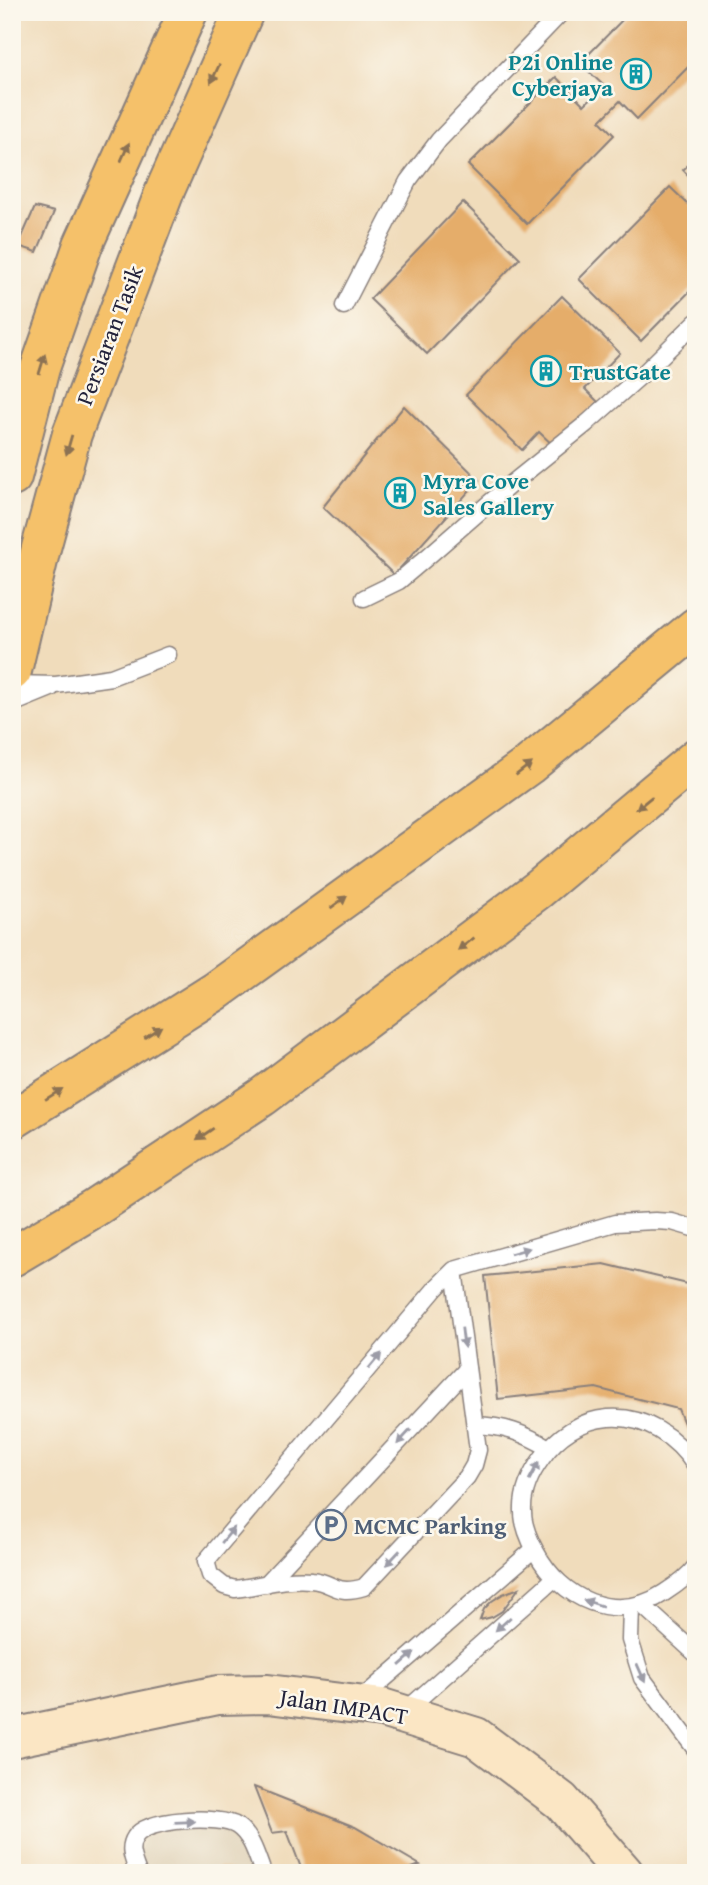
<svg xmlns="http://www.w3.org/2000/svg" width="708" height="1885" viewBox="0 0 708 1885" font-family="'Gentium Book Plus',serif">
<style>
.built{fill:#ddceb2}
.building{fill:#e5ad6b}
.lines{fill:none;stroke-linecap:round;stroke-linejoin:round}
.lane-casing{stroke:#897f7b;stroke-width:19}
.secondary-casing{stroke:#897f7b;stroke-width:42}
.primary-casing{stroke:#897f7b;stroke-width:42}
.highway-casing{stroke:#897f7b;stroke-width:42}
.lane{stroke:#fff;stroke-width:16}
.secondary{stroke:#fbe6c4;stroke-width:38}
.primary{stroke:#f5c16b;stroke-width:38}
.highway{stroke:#f5c16b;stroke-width:38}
.oneway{fill:#8c7253}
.oneway2{fill:#9c9ca7}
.labels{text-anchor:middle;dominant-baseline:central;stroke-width:5;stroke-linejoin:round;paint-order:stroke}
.culture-label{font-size:23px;font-weight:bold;fill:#0d838f;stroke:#fbf7ec;text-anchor:start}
.street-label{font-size:23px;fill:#22223b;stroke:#fbf7ec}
.service-label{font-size:23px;font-weight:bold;fill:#4e5e75;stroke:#fbf7ec;text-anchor:start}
</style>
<rect width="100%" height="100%" fill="#fbf7ec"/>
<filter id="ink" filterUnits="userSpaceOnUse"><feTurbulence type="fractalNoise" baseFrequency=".0143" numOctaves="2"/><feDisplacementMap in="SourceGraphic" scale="14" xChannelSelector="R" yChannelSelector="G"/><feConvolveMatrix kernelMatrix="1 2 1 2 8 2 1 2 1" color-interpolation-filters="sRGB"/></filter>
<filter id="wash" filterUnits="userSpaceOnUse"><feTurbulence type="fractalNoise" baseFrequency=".00686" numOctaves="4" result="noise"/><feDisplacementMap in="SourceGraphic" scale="28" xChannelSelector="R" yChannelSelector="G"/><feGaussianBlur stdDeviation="1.57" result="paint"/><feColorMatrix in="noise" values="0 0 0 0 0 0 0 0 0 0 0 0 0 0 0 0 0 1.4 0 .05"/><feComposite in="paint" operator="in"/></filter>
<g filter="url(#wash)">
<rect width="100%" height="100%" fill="#f0dcbb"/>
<!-- built -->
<polygon class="built" points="220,1829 234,1830 246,1848 256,1873 145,1873 138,1850 144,1836 164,1830"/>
<g id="blocks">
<!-- building -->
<g class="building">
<polygon points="630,12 696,12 696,59 637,119 620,101 600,121 614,135 527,224 468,165 556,77 584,105 604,86 580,63"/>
<polygon points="696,157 696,183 683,170"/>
<polygon points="670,187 696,212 696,285 641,341 579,279"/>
<polygon points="463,202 520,258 427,354 370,299"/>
<polygon points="35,207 54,212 37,252 18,246"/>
<polygon points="562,296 620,353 585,389 598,402 555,447 539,432 522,450 466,395"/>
<polygon points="404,406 479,480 394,575 323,507"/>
<polygon points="604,1264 696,1286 696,1444 685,1426 678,1409 596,1388 498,1399 485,1276"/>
<polygon points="519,1588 502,1611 492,1617 480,1620 484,1609 492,1601 503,1594"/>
<polygon points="254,1787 355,1827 420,1865 399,1873 303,1873 287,1831 272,1833"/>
<polygon points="220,1867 240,1872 239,1873 202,1873"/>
</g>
</g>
</g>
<g filter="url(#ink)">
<use href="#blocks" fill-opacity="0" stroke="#897f7b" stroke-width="2"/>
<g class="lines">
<!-- lane casing -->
<g class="lane-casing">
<g id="lane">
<polyline points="344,306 408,181 439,140 562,12"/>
<polyline points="364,598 399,581 425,559 510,485 586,424 646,371 696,322"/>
<polyline points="12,684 56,685 111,677 168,655"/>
<polyline points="12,704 51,688"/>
<path d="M 454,1270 L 478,1450 L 474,1465 L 467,1477 L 364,1587 C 334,1596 335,1582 311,1580 C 287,1577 259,1586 235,1589 L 224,1586 L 210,1575 L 206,1561 L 436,1288 L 454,1270 L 615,1223 L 655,1221 L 672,1222 L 696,1229"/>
<path d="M 475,1425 C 504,1426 524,1433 549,1448"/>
<path d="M 696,1467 C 677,1437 644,1415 608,1418 C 581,1420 557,1436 542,1458 C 531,1473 522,1492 523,1512 C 523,1526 529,1539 536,1552 C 561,1599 615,1625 664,1593 C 675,1586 688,1577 696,1566"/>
<polyline points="266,1584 467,1369"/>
<polyline points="641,1604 696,1654"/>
<polyline points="631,1607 630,1640 642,1678 696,1750"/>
<polyline points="360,1700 534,1549"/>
<polyline points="404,1712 554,1579"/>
<path d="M 138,1873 C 134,1861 127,1849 135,1837 C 146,1818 221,1815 237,1826 C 252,1836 257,1857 263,1873"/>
</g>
</g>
<!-- secondary casing -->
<g class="secondary-casing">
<polyline id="secondary" points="12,1738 218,1695 268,1694 382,1708 476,1737 561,1801 624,1873"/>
</g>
<!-- primary casing -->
<g class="primary-casing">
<g id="primary">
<polyline points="12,477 40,368 83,245 188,12"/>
<polyline points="12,671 41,548 72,434 166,188 244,12"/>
</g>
</g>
<!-- highway casing -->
<g class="highway-casing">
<g id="highway">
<polyline points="12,1120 216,991 529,765 696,627"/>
<polyline points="12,1257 94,1208 262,1097 539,889 696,758"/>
</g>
</g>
<!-- lane -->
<use href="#lane" class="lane"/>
<!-- secondary -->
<use href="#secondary" class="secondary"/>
<!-- primary -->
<use href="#primary" class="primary"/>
<!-- highway -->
<use href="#highway" class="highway"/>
</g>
<!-- one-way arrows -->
<defs><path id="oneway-solid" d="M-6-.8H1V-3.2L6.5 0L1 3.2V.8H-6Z" transform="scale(1.75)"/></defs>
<g class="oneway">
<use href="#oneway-solid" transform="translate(215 74) rotate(115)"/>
<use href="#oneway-solid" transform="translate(125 152) rotate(-66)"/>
<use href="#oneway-solid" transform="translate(42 364) rotate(-73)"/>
<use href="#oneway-solid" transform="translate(69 445) rotate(106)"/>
<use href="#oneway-solid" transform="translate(524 769) rotate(-37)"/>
<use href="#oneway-solid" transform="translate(644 803) rotate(141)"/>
<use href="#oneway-solid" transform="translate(339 902) rotate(-36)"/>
<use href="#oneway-solid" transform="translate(466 944) rotate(143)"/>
<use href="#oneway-solid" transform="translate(153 1032) rotate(-33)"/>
<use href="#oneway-solid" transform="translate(54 1094) rotate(-32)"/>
<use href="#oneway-solid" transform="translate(205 1134) rotate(146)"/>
</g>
<g class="oneway2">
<use href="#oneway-solid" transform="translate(520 1251) rotate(-16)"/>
<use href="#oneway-solid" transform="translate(463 1338) rotate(83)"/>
<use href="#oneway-solid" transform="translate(375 1361) rotate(-50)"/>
<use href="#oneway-solid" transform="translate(404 1437) rotate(133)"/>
<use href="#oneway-solid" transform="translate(534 1471) rotate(-62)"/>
<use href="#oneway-solid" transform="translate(228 1535) rotate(-50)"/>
<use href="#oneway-solid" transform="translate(393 1558) rotate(133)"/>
<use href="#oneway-solid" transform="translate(593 1603) rotate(-162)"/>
<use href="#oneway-solid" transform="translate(503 1624) rotate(138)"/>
<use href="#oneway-solid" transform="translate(407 1659) rotate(-41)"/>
<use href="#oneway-solid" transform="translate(641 1673) rotate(66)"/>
<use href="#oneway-solid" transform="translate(185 1822) rotate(-2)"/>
</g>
</g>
<!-- icons -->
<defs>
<g id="building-ring" transform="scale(1.575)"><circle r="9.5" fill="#fbf7ec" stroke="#0f9aa8" stroke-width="1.5"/><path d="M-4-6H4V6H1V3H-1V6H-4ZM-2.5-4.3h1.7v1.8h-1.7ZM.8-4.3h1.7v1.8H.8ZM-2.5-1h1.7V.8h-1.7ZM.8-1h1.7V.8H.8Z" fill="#0f9aa8"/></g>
<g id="parking-ring" transform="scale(1.575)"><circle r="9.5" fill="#fbf7ec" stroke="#5c6f8a" stroke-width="1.5"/><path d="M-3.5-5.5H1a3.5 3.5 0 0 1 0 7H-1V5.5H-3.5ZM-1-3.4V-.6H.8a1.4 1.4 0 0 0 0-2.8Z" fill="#5c6f8a"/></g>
</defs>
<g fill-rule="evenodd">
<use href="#building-ring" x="636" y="74"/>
<use href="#building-ring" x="546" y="371"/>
<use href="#building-ring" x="400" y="493"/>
<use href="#parking-ring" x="331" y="1525"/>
</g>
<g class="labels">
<!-- culture labels -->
<g class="culture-label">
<text x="613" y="61" text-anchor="end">P2i Online<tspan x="613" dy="26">Cyberjaya</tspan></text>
<text x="569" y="371">TrustGate</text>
<text x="423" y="480">Myra Cove<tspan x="423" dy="26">Sales Gallery</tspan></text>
</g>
<!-- street labels -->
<g class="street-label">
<text transform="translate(109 335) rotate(-69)">Persiaran Tasik</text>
<text transform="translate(344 1706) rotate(9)">Jalan IMPACT</text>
</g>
<!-- service labels -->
<g class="service-label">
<text x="354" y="1525">MCMC Parking</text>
</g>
</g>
<!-- margin -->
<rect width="708" height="1885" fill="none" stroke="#fbf7ec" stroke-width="42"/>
</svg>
